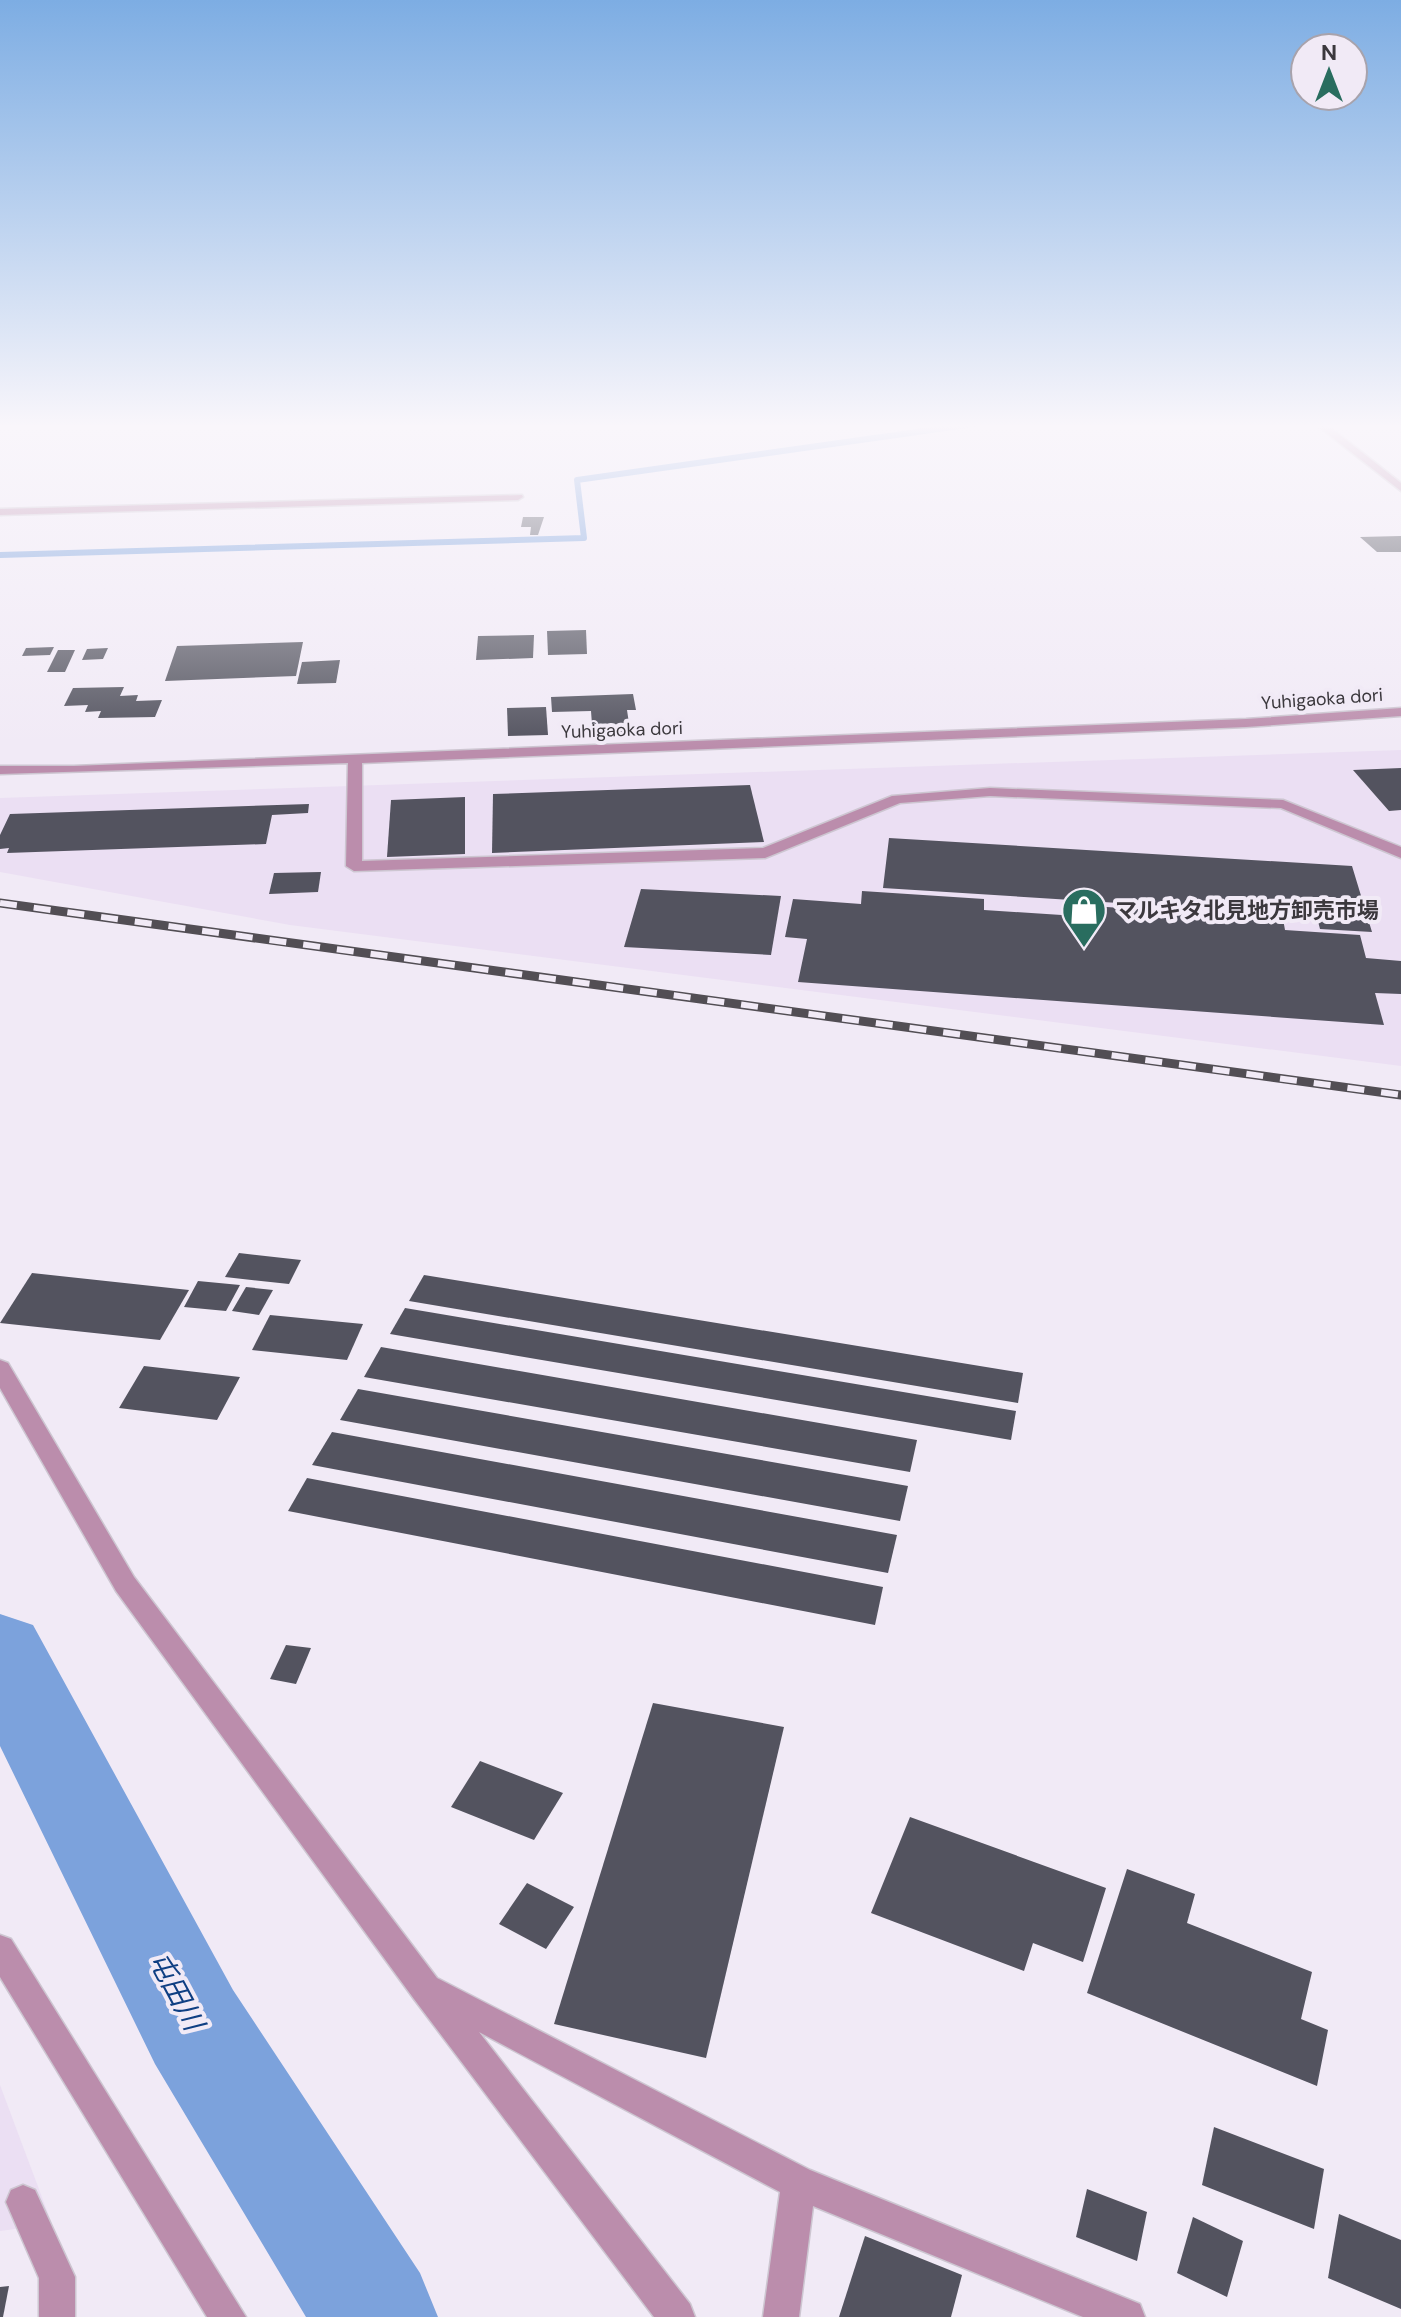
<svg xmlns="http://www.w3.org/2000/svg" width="1401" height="2317" viewBox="0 0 1401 2317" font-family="'DM Sans','Noto Sans JP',sans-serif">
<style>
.built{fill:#ebdff3}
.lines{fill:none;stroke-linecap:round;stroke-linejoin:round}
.stream{stroke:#7ca2dc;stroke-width:6}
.river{fill:#7ca2dc;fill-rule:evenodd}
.building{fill:#53535f}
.minor-casing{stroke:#cdc6d1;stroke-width:3}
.minor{fill:#bb8dac;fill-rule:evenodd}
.rail-casing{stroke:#524e54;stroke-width:9}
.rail{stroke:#f1eaf6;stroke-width:6;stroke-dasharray:17;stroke-linecap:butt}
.labels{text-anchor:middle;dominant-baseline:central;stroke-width:8;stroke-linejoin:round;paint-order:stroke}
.far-street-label{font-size:18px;fill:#3b383d;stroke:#f1eaf6}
.poi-label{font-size:22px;font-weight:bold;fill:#3b383d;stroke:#f1eaf6;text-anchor:start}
.near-water-label{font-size:28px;font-style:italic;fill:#0f3f83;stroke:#f1eaf6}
</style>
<rect width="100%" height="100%" fill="#f1eaf6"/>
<!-- built -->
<g class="built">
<polygon points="1401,750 1401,1066 290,925 0,872 0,798"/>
<polygon points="0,2085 52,2224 0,2231"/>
</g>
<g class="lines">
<!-- stream -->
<polyline class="stream" points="0,555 584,538 577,480 974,424"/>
<!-- river -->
<polygon class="river" points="0,1614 33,1625 233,1990 420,2273 438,2317 306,2317 155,2064 0,1746"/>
</g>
<!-- building -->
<g class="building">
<polygon points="523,517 544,517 538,535 530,535 531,527 521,527"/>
<polygon points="1401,536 1401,552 1377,552 1360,537"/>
<polygon points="586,630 587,654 548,655 547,631"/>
<polygon points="534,635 533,658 476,660 478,636"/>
<polygon points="303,642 296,676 165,681 177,646"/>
<polygon points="54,647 50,655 22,656 26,648"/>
<polygon points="108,648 103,659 82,660 87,649"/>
<polygon points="58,650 75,650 65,672 47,672"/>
<polygon points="340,660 336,683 297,684 302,662"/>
<polygon points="124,687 120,696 138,695 136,701 162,700 155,717 98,718 101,711 85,712 88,705 64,706 73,688"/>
<polygon points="633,694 636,710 627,710 631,737 593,738 591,711 552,712 551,697"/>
<polygon points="546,707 548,735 508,736 507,708"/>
<polygon points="1401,768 1401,810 1389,811 1353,770"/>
<polygon points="750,785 764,842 492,853 493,794"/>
<polygon points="465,797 465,854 387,857 391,800"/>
<polygon points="309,804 308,813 272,815 266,844 7,853 9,848 0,849 0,835 10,814"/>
<polygon points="889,838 1352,866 1372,932 1320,929 1315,910 1197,903 1198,908 883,888"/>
<polygon points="321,872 318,892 269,894 274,873"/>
<polygon points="641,889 781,896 771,955 624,947"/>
<polygon points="862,891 984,899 984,910 1092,917 1092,906 1283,919 1285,930 1360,935 1366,958 1401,961 1401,994 1375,993 1384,1025 798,982 807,939 785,937 793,899 861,904"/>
<polygon points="239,1253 301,1260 289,1284 225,1277"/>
<polygon points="32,1273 189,1290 160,1340 0,1323"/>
<polygon points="424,1275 1023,1373 1018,1403 409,1301"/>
<polygon points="198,1281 240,1285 226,1311 184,1307"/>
<polygon points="246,1287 273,1290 259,1315 232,1311"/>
<polygon points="405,1308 1016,1411 1011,1440 390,1334"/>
<polygon points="270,1315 363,1324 347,1360 252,1350"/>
<polygon points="381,1347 917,1440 910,1472 364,1377"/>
<polygon points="144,1366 240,1377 217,1420 119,1408"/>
<polygon points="358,1389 908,1486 900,1521 340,1420"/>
<polygon points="332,1432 897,1535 888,1573 312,1465"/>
<polygon points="307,1478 883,1587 875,1625 288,1511"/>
<polygon points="286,1645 311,1648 296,1684 270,1679"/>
<polygon points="653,1703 784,1727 706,2058 554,2024"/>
<polygon points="480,1761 563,1793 534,1840 451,1807"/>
<polygon points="910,1817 1106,1888 1083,1962 1033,1943 1024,1971 871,1913"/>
<polygon points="1127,1869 1195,1894 1187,1923 1312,1972 1301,2019 1328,2030 1317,2086 1087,1993"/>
<polygon points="527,1883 574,1907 546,1949 499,1924"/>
<polygon points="1214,2127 1324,2169 1314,2229 1202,2185"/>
<polygon points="1087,2189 1147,2212 1137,2261 1076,2237"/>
<polygon points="1339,2214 1401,2240 1401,2309 1328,2278"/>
<polygon points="1193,2217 1243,2241 1227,2297 1177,2273"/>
<polygon points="865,2236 962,2275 951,2317 839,2317"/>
<polygon points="9,2286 3,2317 0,2317 0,2287"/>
</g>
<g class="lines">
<!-- minor casing -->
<g class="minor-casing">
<g id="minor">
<polygon points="1315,424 1326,424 1401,483 1401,491"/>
<polygon points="522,495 523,497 518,500 0,515 0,509"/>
<polygon points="1401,708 1401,716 1246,727 362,763 362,861 763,848 892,796 990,788 1283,800 1401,847 1401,858 1281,808 990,796 900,803 765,858 354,871 346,866 348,763 0,774 0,766 74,766 1246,719"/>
<polygon points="0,1360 8,1363 134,1577 437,1978 810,2170 1140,2304 1145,2317 1083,2317 813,2206 799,2317 763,2317 780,2192 479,2032 690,2304 695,2317 654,2317 414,1999 116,1591 0,1388"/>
<polygon points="0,1935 11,1939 246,2317 207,2317 0,1977"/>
<polygon points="23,2185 35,2190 75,2277 75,2317 39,2317 39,2278 6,2202 11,2190"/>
</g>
</g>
<!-- minor -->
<use href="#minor" class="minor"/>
<!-- rail casing -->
<g class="rail-casing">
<polyline id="rail" points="0,903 1401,1095"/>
</g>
<!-- rail -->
<use href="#rail" class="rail"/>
</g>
<!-- sky -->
<linearGradient id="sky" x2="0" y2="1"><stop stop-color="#7dade3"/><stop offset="0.57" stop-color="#f9f6fb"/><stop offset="1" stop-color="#f9f6fb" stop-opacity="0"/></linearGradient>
<rect width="1401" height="748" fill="url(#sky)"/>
<!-- icons -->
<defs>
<g id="shop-pin" transform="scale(2.3)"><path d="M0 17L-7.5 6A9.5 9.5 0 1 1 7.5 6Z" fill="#296d5f" stroke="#f1eaf6"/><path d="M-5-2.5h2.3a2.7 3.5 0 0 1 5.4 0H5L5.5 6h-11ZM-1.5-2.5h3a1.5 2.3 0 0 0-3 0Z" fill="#fff"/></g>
</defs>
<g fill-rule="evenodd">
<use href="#shop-pin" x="1084" y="910"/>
</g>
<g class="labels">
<!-- far-street labels -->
<g class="far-street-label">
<text transform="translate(1322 699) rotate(-4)">Yuhigaoka dori</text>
<text transform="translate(622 730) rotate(-2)">Yuhigaoka dori</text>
</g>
<!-- poi labels -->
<g class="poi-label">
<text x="1115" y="910">マルキタ北見地方卸売市場</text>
</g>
<!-- near-water labels -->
<g class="near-water-label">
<text transform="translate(176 1991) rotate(62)">屯田川</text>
</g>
</g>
<!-- north arrow -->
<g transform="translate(1329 72)"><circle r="38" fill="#f1eaf6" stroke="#a8a3ac" stroke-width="2"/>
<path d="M0-6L14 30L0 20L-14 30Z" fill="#296d5f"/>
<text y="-12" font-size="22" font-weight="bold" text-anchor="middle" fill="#3b383d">N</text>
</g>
</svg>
